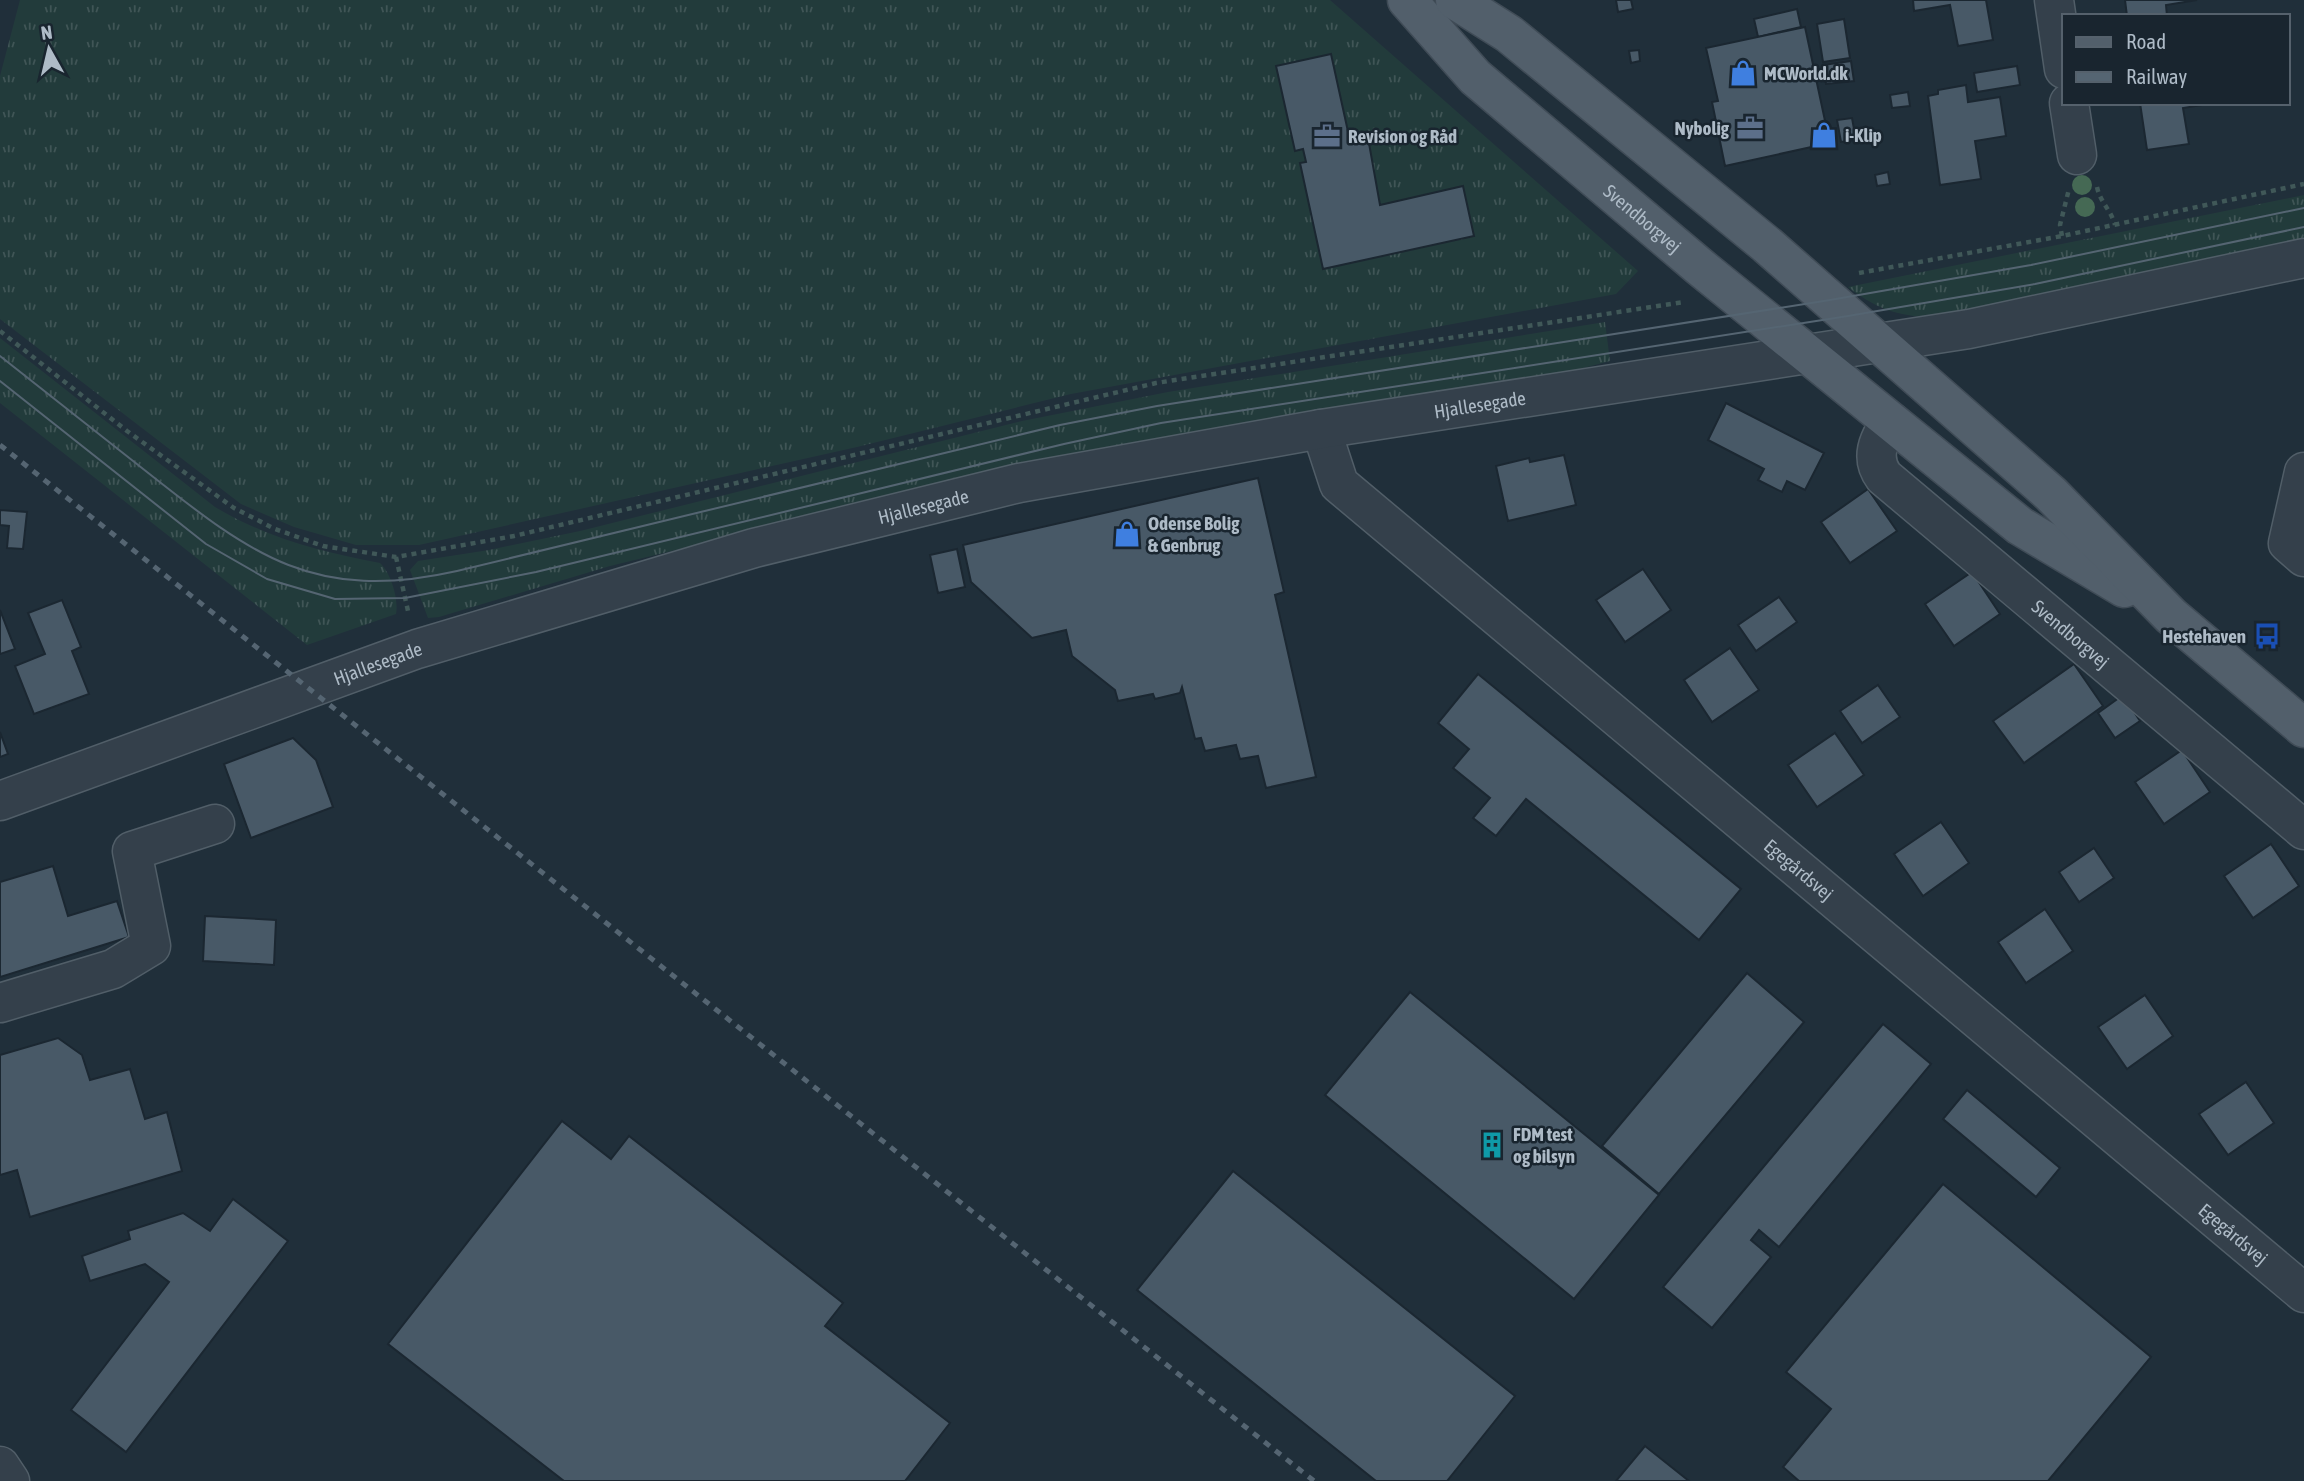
<svg xmlns="http://www.w3.org/2000/svg" width="2304" height="1481" viewBox="0 0 2304 1481" font-family="'Asap Condensed',sans-serif">
<style>
.grass{fill:url(#grass-tufts)}
.building{fill:#485967;stroke:#1b2731;stroke-width:2}
.lines{fill:none;stroke-linecap:round;stroke-linejoin:round}
.minor-casing{stroke:#515e68;stroke-width:41}
.major-casing{stroke:#404c57;stroke-width:41}
.path{stroke:#405858;stroke-width:4.5;stroke-dasharray:5 5;stroke-linecap:butt}
.minor{stroke:#34404b;stroke-width:38}
.major{stroke:#525f6b;stroke-width:38}
.tram{stroke:#556572;stroke-width:2}
.rail{stroke:#556572;stroke-width:5;stroke-dasharray:7 7;stroke-linecap:butt}
.tree{fill:#456954}
.labels{text-anchor:middle;dominant-baseline:central;stroke-width:5;stroke-linejoin:round;paint-order:stroke}
.poi-label{font-size:19px;font-weight:bold;fill:#aebbc7;stroke:#19252f;text-anchor:start}
.street-label{font-size:19px;fill:#aebbc7;stroke:#19252f}
</style>
<defs>
<pattern id="grass-tufts" width="24" height="20" patternUnits="userSpaceOnUse" patternTransform="scale(1.75)"><rect width="24" height="20" fill="#223b3b"/><path d="M3 7l-1-3M5 7V3M7 7l1-3M15 17l-1-3M17 17v-4M19 17l1-3" fill="none" stroke="#405556"/></pattern>
</defs>
<rect width="100%" height="100%" fill="#202f3a"/>
<!-- grass -->
<g class="grass">
<polygon points="20,0 1330,0 1638,271 1616,294 1071,394 857,447 419,545 356,545 294,527 241,504 0,319 0,76"/>
<path d="M 2304,195 L 2304,239 L 1950,317 C 1906,318 1883,314 1848,287 Z"/>
<polygon points="1605,322 1610,361 1568,372 1297,414 1042,461 610,566 439,617 428,618 410,570 418,561 489,550 580,531 1022,421 1168,392"/>
<path d="M 0,338 L 215,507 C 267,538 321,552 380,563 C 391,573 399,600 396,614 L 307,645 L 0,403 Z"/>
</g>
<!-- building -->
<g class="building">
<polygon points="1616,0 1631,0 1633,9 1618,12"/>
<polygon points="1913,0 1986,0 1993,40 1958,46 1950,5 1914,11"/>
<polygon points="2125,0 2197,0 2166,5 2167,16 2127,16"/>
<polygon points="1797,9 1801,27 1758,37 1754,19"/>
<polygon points="1844,19 1850,58 1823,62 1817,24"/>
<polygon points="1805,27 1827,130 1832,129 1833,136 1815,140 1816,146 1725,166 1712,102 1718,101 1706,48"/>
<polygon points="1639,50 1640,61 1631,63 1629,51"/>
<polygon points="1331,54 1349,136 1367,132 1380,205 1463,186 1474,236 1323,269 1300,163 1306,162 1303,149 1295,151 1276,66"/>
<polygon points="1851,61 1854,81 1826,84 1823,65"/>
<polygon points="2017,66 2020,85 1977,92 1974,73"/>
<polygon points="1966,85 1968,102 2000,97 2006,136 1975,141 1981,179 1940,185 1928,96 1938,94 1938,90"/>
<polygon points="1908,92 1910,106 1892,108 1890,95"/>
<polygon points="2140,103 2214,103 2183,108 2189,144 2147,150"/>
<polygon points="1852,118 1856,140 1841,142 1837,120"/>
<polygon points="1888,172 1890,184 1877,186 1875,175"/>
<polygon points="1726,403 1824,453 1805,490 1787,481 1782,492 1758,480 1764,469 1708,440"/>
<polygon points="1564,455 1576,505 1508,521 1496,466 1529,458 1530,462"/>
<polygon points="1258,478 1284,592 1275,595 1316,777 1266,788 1258,756 1240,759 1236,745 1205,751 1201,738 1195,739 1182,687 1180,693 1155,699 1153,694 1118,701 1115,690 1072,656 1066,630 1032,638 971,582 963,545"/>
<polygon points="1868,489 1897,531 1850,563 1821,522"/>
<polygon points="0,510 27,512 23,549 7,548 9,526 0,525"/>
<polygon points="957,549 965,587 938,593 930,555"/>
<polygon points="1643,569 1671,610 1625,642 1596,600"/>
<polygon points="1972,572 2000,614 1954,646 1925,604"/>
<polygon points="1779,597 1797,622 1756,651 1738,625"/>
<polygon points="62,600 81,647 72,651 89,694 34,714 15,666 45,654 28,613"/>
<polygon points="0,610 15,649 0,654"/>
<polygon points="1730,648 1759,690 1712,722 1684,680"/>
<polygon points="2074,664 2103,706 2024,763 1993,721"/>
<polygon points="1478,674 1741,889 1699,940 1526,799 1496,836 1473,818 1490,798 1453,768 1469,749 1438,723"/>
<polygon points="1878,685 1900,717 1862,743 1840,711"/>
<polygon points="2123,695 2140,721 2115,738 2098,713"/>
<polygon points="0,732 8,754 0,757"/>
<polygon points="1835,733 1864,775 1817,807 1788,765"/>
<polygon points="293,738 316,760 333,807 251,838 224,764"/>
<polygon points="2182,750 2210,792 2164,824 2135,782"/>
<polygon points="1941,822 1969,863 1923,896 1894,854"/>
<polygon points="2271,844 2299,886 2253,918 2224,876"/>
<polygon points="2094,848 2114,878 2079,902 2059,872"/>
<polygon points="53,866 68,916 117,901 129,937 0,977 0,882"/>
<polygon points="2045,909 2073,951 2026,983 1998,942"/>
<polygon points="205,916 276,920 274,965 203,961"/>
<polygon points="1747,973 1804,1022 1659,1194 1602,1146"/>
<polygon points="1410,992 1659,1195 1574,1299 1325,1095"/>
<polygon points="2145,995 2173,1036 2127,1069 2098,1027"/>
<polygon points="1883,1024 1931,1064 1779,1247 1759,1230 1751,1240 1771,1257 1712,1328 1663,1287"/>
<polygon points="58,1038 82,1055 90,1080 130,1069 145,1119 167,1112 182,1171 30,1217 17,1170 0,1175 0,1055"/>
<polygon points="2246,1082 2274,1123 2228,1155 2199,1114"/>
<polygon points="1967,1090 2060,1168 2036,1197 1943,1119"/>
<polygon points="562,1121 611,1159 629,1136 843,1303 825,1326 950,1423 905,1481 564,1481 388,1344"/>
<polygon points="1233,1171 1515,1396 1447,1481 1376,1481 1137,1290"/>
<polygon points="1943,1184 2151,1357 2048,1481 1799,1481 1783,1467 1831,1409 1786,1372"/>
<polygon points="233,1199 288,1241 126,1452 71,1410 169,1282 145,1264 90,1281 82,1256 130,1239 128,1231 183,1213 210,1231"/>
<polygon points="1645,1446 1689,1481 1616,1481"/>
</g>
<g class="lines">
<!-- minor casing -->
<g class="minor-casing">
<g id="minor">
<polyline points="2054,0 2064,69"/>
<polyline points="2069,103 2077,155"/>
<path id="s1" d="M 1891,422 C 1878,439 1870,458 1884,477 L 2304,830"/>
<path id="s2" d="M 1321,429 L 1339,484 L 2304,1293"/>
<polyline points="2304,472 2288,543 2304,557"/>
<path id="s3" d="M 0,801 L 417,649 L 754,548 L 1019,483 L 1321,429 L 1969,329 L 2304,258"/>
<polyline points="0,1003 113,969 151,946 132,851 215,824"/>
<polyline points="0,1466 10,1481"/>
</g>
</g>
<!-- major casing -->
<g class="major-casing">
<g id="major">
<path id="s4" d="M 1407,0 L 1475,77 L 1700,267 L 2020,526 L 2124,588"/>
<polyline points="1455,0 1509,34 1767,245 2051,494 2171,616 2304,728"/>
</g>
</g>
<!-- path -->
<g class="path">
<path d="M 2097,187 C 2100,202 2111,210 2115,225"/>
<polyline points="2062,236 2060,225 2069,189"/>
<polyline points="1859,273 2062,236 2304,184"/>
<polyline points="0,331 127,431 234,508 275,529 323,546 396,557 514,536 1156,383 1684,302"/>
<polyline points="396,557 408,611"/>
</g>
<!-- minor -->
<use href="#minor" class="minor"/>
<!-- major -->
<use href="#major" class="major"/>
<!-- tram -->
<g class="tram">
<path d="M 0,356 C 49,395 98,433 147,472 C 253,556 315,603 457,571 L 1060,425 L 1157,406 L 1830,300 L 2031,265 L 2304,208"/>
<polyline points="0,381 206,544 267,579 335,599 405,598 536,572 1064,444 1161,423 1848,316 2035,284 2304,227"/>
</g>
<!-- rail -->
<polyline class="rail" points="0,445 1314,1481"/>
</g>
<!-- trees -->
<g class="tree">
<circle cx="2082" cy="185" r="10"/>
<circle cx="2085" cy="207" r="10"/>
</g>
<!-- icons -->
<defs>
<g id="shop-bare" transform="scale(2.1)"><path d="M-5-2.5h2.3a2.7 3.5 0 0 1 5.4 0H5L5.5 6h-11ZM-1.5-2.5h3a1.5 2.3 0 0 0-3 0Z" fill="#3f7fe0" stroke="#19252f" stroke-width="2.5" paint-order="stroke"/></g>
<g id="office-bare" transform="scale(2.1)"><path d="M-6-3h4V-5.5h4V-3h4V5H-6ZM-1-4.5V-3h2v-1.5ZM-6 0V1H6V0Z" fill="#5c6f8a" stroke="#19252f" stroke-width="2.5" paint-order="stroke"/></g>
<g id="bus-bare" transform="scale(2.1)"><path d="M-5-6H5V4H4V6H2V4H-2V6H-4V4H-5ZM-3.5-4V0h7V-4ZM-3.5 1.2v1.5H-2V1.2ZM2 1.2v1.5H3.5V1.2Z" fill="#1a4fb4" stroke="#19252f" stroke-width="2.5" paint-order="stroke"/></g>
<g id="building-bare" transform="scale(2.1)"><path d="M-4-6H4V6H1V3H-1V6H-4ZM-2.5-4.3h1.7v1.8h-1.7ZM.8-4.3h1.7v1.8H.8ZM-2.5-1h1.7V.8h-1.7ZM.8-1h1.7V.8H.8Z" fill="#0f9aa8" stroke="#19252f" stroke-width="2.5" paint-order="stroke"/></g>
</defs>
<g fill-rule="evenodd">
<use href="#shop-bare" x="1743" y="73"/>
<use href="#office-bare" x="1750" y="128"/>
<use href="#shop-bare" x="1824" y="135"/>
<use href="#office-bare" x="1327" y="136"/>
<use href="#shop-bare" x="1127" y="534"/>
<use href="#bus-bare" x="2267" y="636"/>
<use href="#building-bare" x="1492" y="1145"/>
</g>
<g class="labels">
<!-- poi labels -->
<g class="poi-label">
<text x="1764" y="73">MCWorld.dk</text>
<text x="1729" y="128" text-anchor="end">Nybolig</text>
<text x="1845" y="135">i-Klip</text>
<text x="1348" y="136">Revision og Råd</text>
<text x="1148" y="523">Odense Bolig<tspan x="1148" dy="22">&amp; Genbrug</tspan></text>
<text x="2246" y="636" text-anchor="end">Hestehaven</text>
<text x="1513" y="1134">FDM test<tspan x="1513" dy="22">og bilsyn</tspan></text>
</g>
<!-- street labels -->
<g class="street-label">
<text stroke="none"><textPath href="#s4" startOffset="322">Svendborgvej</textPath></text>
<text stroke="none"><textPath href="#s3" startOffset="1536">Hjallesegade</textPath></text>
<text stroke="none"><textPath href="#s3" startOffset="970">Hjallesegade</textPath></text>
<text stroke="none"><textPath href="#s1" startOffset="304">Svendborgvej</textPath></text>
<text stroke="none"><textPath href="#s3" startOffset="402">Hjallesegade</textPath></text>
<text stroke="none"><textPath href="#s2" startOffset="658">Egegårdsvej</textPath></text>
<text stroke="none"><textPath href="#s2" startOffset="1225">Egegårdsvej</textPath></text>
</g>
</g>
<!-- legend -->
<rect x="2062" y="14" width="228" height="91" fill="#19252f" stroke="#55616c" stroke-width="2"/>
<rect x="2076" y="37" width="35" height="10" fill="#525f6b" stroke="#55616c" stroke-width="2"/>
<text x="2126" y="49" font-size="21" fill="#aebbc7">Road</text>
<rect x="2076" y="72" width="35" height="10" fill="#556572" stroke="#55616c" stroke-width="2"/>
<text x="2126" y="84" font-size="21" fill="#aebbc7">Railway</text>
<!-- north arrow -->
<g transform="translate(49 49) rotate(352)" stroke="#19252f" stroke-width="5" paint-order="stroke">
<path d="M0-5L12 26L0 18L-12 26Z" fill="#aebbc7"/>
<text y="-10" font-size="19" font-weight="bold" text-anchor="middle" fill="#aebbc7">N</text>
</g>
</svg>
